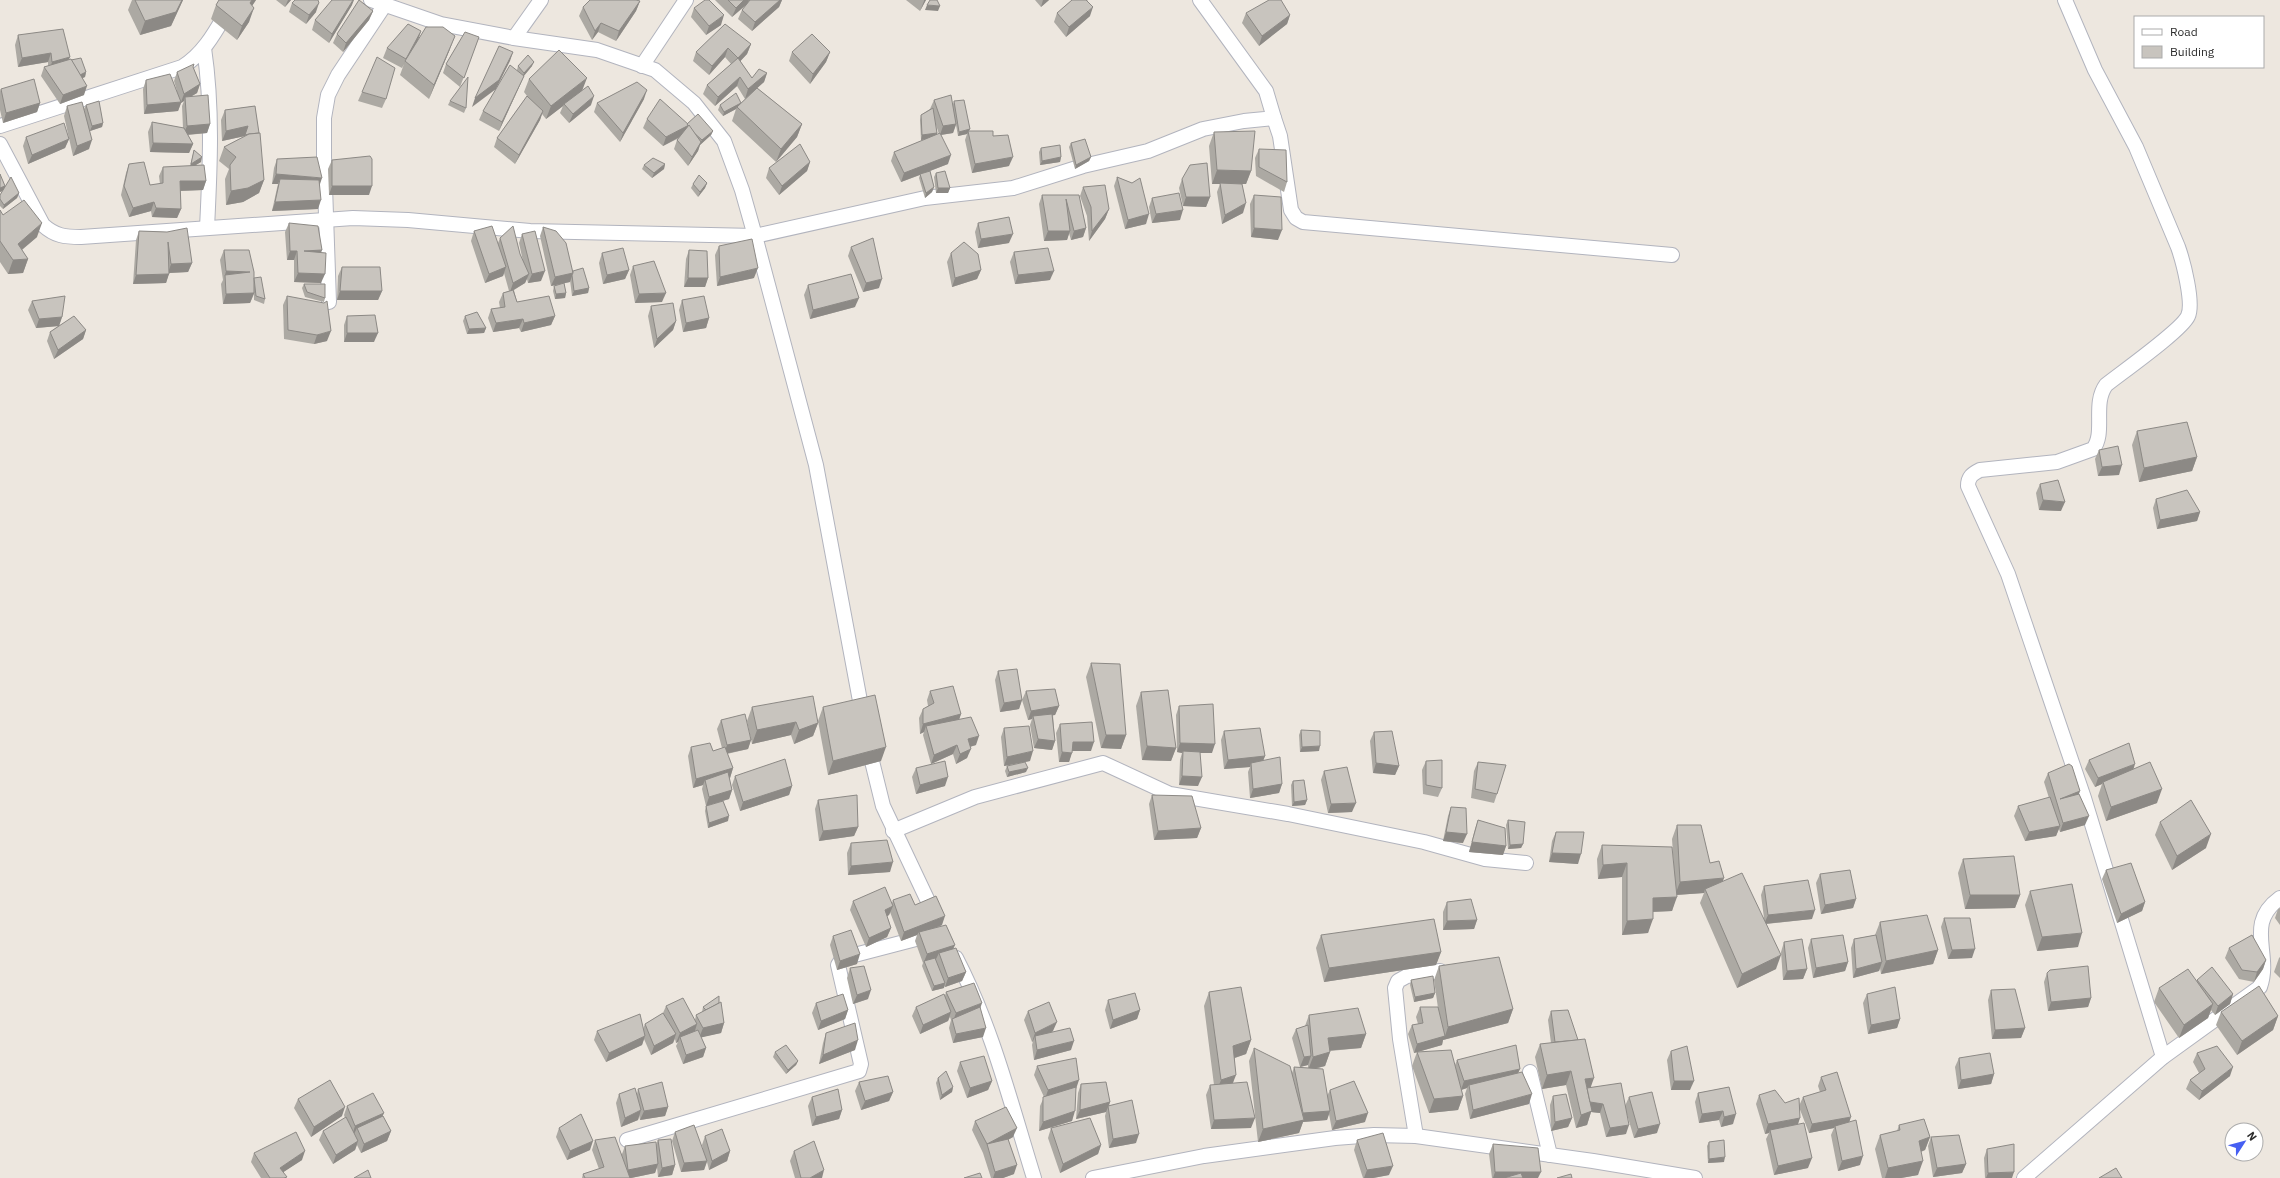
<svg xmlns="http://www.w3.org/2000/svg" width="2280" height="1178" viewBox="0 0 2280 1178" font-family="'IBM Plex Sans',sans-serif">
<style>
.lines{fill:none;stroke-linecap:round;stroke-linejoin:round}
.minor-casing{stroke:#b2b4be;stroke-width:16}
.minor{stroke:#fff;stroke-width:14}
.wall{fill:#aca9a3;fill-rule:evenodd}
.shaded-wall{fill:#8c8985}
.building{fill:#c8c4be;stroke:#8c8985}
</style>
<rect width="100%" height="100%" fill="#ede7df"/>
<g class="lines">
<!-- minor casing -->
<g class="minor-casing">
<g id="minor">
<polyline points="371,0 441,24 514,38 597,50 655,70 694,103 724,141 742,190 755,236 816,465 863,717"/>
<path d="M 2065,0 L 2095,70 L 2136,147 L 2178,247 C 2183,261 2194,303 2188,316 C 2182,330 2121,373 2106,385 C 2092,404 2106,433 2093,449 L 2057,462 L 1980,470 C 1972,474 1968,477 1968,486 L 2008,574 L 2084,798 L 2163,1057"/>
<polyline points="514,38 541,0"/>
<path d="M 204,48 C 213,108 210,168 207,228"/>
<polyline points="642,66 686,0"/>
<polyline points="1274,118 1280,136 1291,210 1296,218 1303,222 1672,255"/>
<path d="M 0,126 L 182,67 C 207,52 219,24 234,0"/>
<path d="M 0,144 L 43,225 C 55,236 65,237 81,237 L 353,218 L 408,220 L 530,231 L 755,236 L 925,198 L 1013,188 L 1083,166 L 1148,151 L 1203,129 L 1244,121 L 1274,118 L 1266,91 L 1200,0"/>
<polyline points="329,302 324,157 324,118 328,95 338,75 384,6"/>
<polyline points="868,745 883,806 935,916"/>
<polyline points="893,831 975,797 1103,763 1170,794 1288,814 1424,842 1485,859 1526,863"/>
<path d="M 956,958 C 992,1027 1011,1104 1034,1178"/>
<polyline points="1530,1072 1550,1155"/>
<polyline points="1416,1136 1400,1039 1395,988 1398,981 1407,976 1440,971"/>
<polyline points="627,1140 859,1071 861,1064 838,965 843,958 935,934"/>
<polyline points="1093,1178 1204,1156 1335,1138 1374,1135 1416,1136 1593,1161 1695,1178"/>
<path d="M 2024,1178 L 2163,1057 L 2260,987 C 2272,953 2244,924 2280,898"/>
</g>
</g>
<!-- minor -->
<use href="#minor" class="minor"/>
</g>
<!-- wall -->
<g class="wall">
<polygon points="132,0 183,0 171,26 140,35 128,10"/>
<polygon points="256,0 252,6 249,22 237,40 211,19 216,5"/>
<polygon points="276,0 291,0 285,7"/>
<polygon points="715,0 782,0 779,7 752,31 738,19 742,10 745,6 732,17"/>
<polygon points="906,0 926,0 920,11"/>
<polygon points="1035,0 1049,0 1041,7"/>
<polygon points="1072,0 1088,0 1087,1 1090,16 1066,37 1054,22 1057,13"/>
<polygon points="640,1 636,11 616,41 598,32 592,40 579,16 583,7"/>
<polygon points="292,3 316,12 306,24 289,12"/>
<polygon points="352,5 329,43 312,30 315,20"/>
<polygon points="694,8 721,25 706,35 691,17"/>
<polygon points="373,11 369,20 343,52 333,43 337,34"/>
<polygon points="1246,13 1290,15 1287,24 1259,46 1242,23"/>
<polygon points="421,31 418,40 450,49 429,99 400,75 404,64 402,68 383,58 387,48"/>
<polygon points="18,35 70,57 68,60 86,72 85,77 82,78 84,95 60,104 41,76 44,67 48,66 48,62 18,67 15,45"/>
<polygon points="479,37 460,87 443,73 446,64"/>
<polygon points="751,44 747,54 740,61 752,78 767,73 764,82 757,88 802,124 797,137 776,162 732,121 736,109 723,116 718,110 720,105 741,103 740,104 754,91 745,99 737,86 715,106 703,94 707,85 731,64 725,57 709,75 693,61 696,52"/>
<polygon points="792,52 830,52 826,62 810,84 789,61"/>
<polygon points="518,66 532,66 524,76 520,85 499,131 479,120 483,111 517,70"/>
<polygon points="193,67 200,84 197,93 192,96 210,124 207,133 188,135 193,144 189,153 150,152 148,132 152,122 183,128 182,106 184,101 181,103 178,111 144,114 143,89 146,80 177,91 174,81 177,72"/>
<polygon points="529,79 582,90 591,105 569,123 560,113 563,106 546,119 542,114 540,120 515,164 494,147 497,138 527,96 524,92"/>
<polygon points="1,89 40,103 37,112 3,123 0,110 0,91"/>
<polygon points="362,92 386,99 382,108 358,101"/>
<polygon points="644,99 620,142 594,112 597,103"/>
<path d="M 934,100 L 953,104 L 954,101 L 970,129 L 969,131 L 993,136 L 1009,166 L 972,173 L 965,140 L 967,134 L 958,136 L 956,125 L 953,133 L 941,135 L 948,164 L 930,171 L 934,187 L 932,192 L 925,198 L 919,178 L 920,175 L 901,182 L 891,161 L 894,152 L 926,139 L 921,140 L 920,120 L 921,115 L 930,109 ZM 936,125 L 939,134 L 937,134 L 937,133 Z"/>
<polygon points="450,101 466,108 464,113 448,105"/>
<polygon points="86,105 103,123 102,127 90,131 89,149 73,156 64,116 67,106 84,109"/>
<polygon points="255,106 264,180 259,193 243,202 226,205 225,179 229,169 219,161 224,147 245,136 222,141 221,120 225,110"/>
<polygon points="647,119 687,124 713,131 711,135 700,145 698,151 688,166 674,149 677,140 679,138 663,146 643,128"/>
<polygon points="1214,132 1251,171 1246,184 1242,184 1243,213 1222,224 1217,192 1220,184 1212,184 1209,146"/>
<polygon points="26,137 69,139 65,148 28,164 23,146"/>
<polygon points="1071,143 1091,157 1089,161 1075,169 1069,147"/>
<polygon points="1041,148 1061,157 1060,162 1040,165 1039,152"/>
<polygon points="1259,149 1287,182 1284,192 1256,176 1255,158"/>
<polygon points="194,150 201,162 194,166 206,181 203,190 180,191 181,209 177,218 152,217 151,211 129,217 121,195 126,173 129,164 150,185 160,184 159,176 163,167 190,166"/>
<polygon points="277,159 319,186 318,209 272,211 277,188 278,184 272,184 274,168"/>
<polygon points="332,160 369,195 329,195 328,169"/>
<polygon points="810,162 807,171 779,195 766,178 769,168"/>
<polygon points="665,164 664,169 652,178 642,169 644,165"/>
<polygon points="936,173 950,188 948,193 936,193 934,177"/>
<polygon points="0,174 5,186 19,193 17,198 3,209 0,206 0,195 3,191 0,192"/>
<polygon points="1117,177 1132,183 1146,224 1125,229 1114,186"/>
<polygon points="1182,179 1210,197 1206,207 1183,206 1179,188"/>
<polygon points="707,183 705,188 698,197 691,188 693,184"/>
<polygon points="1083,187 1109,209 1105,219 1089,241 1087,216 1080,196"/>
<polygon points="1042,195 1079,195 1086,228 1083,237 1071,240 1069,233 1067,240 1044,241 1039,204"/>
<polygon points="1254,195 1278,240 1251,237 1250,204"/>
<polygon points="1152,198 1180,220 1152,223 1149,207"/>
<polygon points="0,210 3,215 37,237 22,250 28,259 23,273 8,274 0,262"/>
<polygon points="289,223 321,252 321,283 294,282 294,260 287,260 285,232"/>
<polygon points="978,223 1009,243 978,248 975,232"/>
<polygon points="543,227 573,271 589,288 588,293 572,296 570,280 570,282 564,283 566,293 565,298 555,299 553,291 554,286 560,284 551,286 540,236"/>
<polygon points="139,231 167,232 192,263 188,272 169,273 166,283 133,284 136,240"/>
<polygon points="474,231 498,243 500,238 520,254 523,261 519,243 522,234 541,281 528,283 527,279 525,283 514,290 517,302 555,316 551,325 521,332 519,328 493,332 488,318 491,309 500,308 499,302 503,293 509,291 504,273 503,276 485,283 471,241"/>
<polygon points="719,246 754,278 717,286 715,255"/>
<polygon points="851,247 879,288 863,292 848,256"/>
<polygon points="224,250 254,280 254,278 265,299 264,304 254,300 254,294 250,303 223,304 221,284 223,280 220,260"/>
<polygon points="689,250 708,278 705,287 684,287 686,259"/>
<polygon points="1014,252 1050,280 1015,284 1010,262"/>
<polygon points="602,253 629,270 625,279 603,284 599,263"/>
<polygon points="951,253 981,270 977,279 952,287 947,262"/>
<polygon points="633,266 662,302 635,303 630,275"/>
<polygon points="342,267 382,291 378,300 337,300 338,276"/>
<polygon points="304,284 325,298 324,302 305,297 302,288"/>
<polygon points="808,285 855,307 810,319 804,295"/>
<polygon points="287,296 327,341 314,344 284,339 283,305"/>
<polygon points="682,300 709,318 706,328 683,332 679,310"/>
<polygon points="32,301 62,317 59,326 86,330 83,339 54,359 47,341 50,332 58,326 36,328 28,310"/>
<polygon points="651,306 676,321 673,330 654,348 648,316"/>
<polygon points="347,316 374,342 344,342 344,325"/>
<polygon points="465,316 486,328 484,333 467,334 463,321"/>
<polygon points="2137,431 2197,457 2192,471 2139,482 2132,445"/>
<polygon points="2099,450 2119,475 2098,476 2095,459"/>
<polygon points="2040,484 2061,511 2039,510 2036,493"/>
<polygon points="2156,499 2200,512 2197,521 2157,529 2153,508"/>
<polygon points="1091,663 1126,735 1121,749 1101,748 1086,677"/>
<polygon points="998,671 1022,700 1019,709 1000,712 995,680"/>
<polygon points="930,691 961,714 959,719 976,745 970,747 967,758 956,764 953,754 931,764 923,735 924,732 920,734 919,718 923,709 928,706 927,700"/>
<polygon points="1026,691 1059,706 1055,715 1053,715 1055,741 1052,750 1034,748 1030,725 1032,719 1028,720 1022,700"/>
<polygon points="1141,692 1176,748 1171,761 1142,760 1136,706"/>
<polygon points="1179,706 1212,753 1200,753 1198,786 1179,785 1180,760 1182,753 1177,752 1176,715"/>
<polygon points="752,707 818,723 813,736 794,744 791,735 752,744 747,721"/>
<polygon points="823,707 881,761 828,775 818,721"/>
<polygon points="721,720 751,740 748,749 727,754 733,768 730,778 729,778 732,790 729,799 706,806 702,789 703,785 693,788 688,756 691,747 713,751 722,748 717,729"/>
<polygon points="1060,724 1091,751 1072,751 1069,762 1059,762 1056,733"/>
<polygon points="1004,728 1030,761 1004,766 1001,737"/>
<polygon points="1301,730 1319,751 1300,752 1299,735"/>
<polygon points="1224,731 1265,756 1263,761 1282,784 1279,793 1250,798 1248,772 1250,767 1224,769 1221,740"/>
<polygon points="1374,732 1399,766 1395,775 1373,773 1370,741"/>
<polygon points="2089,760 2133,769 2157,803 2106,821 2098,796 2102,784 2095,787 2085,769"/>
<polygon points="1426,761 1442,788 1438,797 1423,794 1422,770"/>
<polygon points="1478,762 1497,794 1494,803 1471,798 1474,771"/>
<polygon points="1007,766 1026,772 1007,777 1005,771"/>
<polygon points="916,768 945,786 916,794 912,777"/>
<polygon points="1324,771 1352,812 1328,813 1321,780"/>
<polygon points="2048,773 2079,794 2085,825 2060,832 2059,829 2056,836 2025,841 2014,816 2018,806 2049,798 2044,782"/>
<polygon points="735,776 792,786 789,795 740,811 732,785"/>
<polygon points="1293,781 1307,800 1305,805 1292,806 1291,785"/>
<polygon points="1152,795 1201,828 1197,838 1154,840 1149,804"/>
<polygon points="818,800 858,827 854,836 819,841 815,809"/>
<polygon points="706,806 728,821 708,828 705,811"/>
<polygon points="1451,807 1463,843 1443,841 1448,816"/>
<polygon points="1478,820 1506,846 1503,855 1469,852 1475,829"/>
<polygon points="1508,820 1523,844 1521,848 1508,849 1506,825"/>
<polygon points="2160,822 2206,848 2172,870 2155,835"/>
<polygon points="1677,825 1710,863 1723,881 1764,918 1761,895 1764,886 1812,919 1766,924 1776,969 1737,988 1700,903 1704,893 1676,895 1672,911 1653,912 1648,933 1622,935 1622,877 1598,879 1597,859 1602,845 1674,870 1672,839"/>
<polygon points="1556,832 1578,864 1549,862 1552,841"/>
<polygon points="851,843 890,872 848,875 847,853"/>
<polygon points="1963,859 2020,895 2015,908 1965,909 1958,873"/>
<polygon points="2106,870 2145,902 2142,911 2117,923 2102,879"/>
<polygon points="1820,874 1856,899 1853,908 1821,914 1816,883"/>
<polygon points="2030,891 2078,947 2037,951 2025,905"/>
<polygon points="893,900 915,905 942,925 937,928 953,949 966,972 962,981 945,987 944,986 944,988 932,991 922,966 923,963 915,941 917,935 901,941 890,912 889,915 887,916 891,928 887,937 866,947 850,910 853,901 892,903"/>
<polygon points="1447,902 1477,920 1474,929 1443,930 1443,912"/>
<polygon points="2280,908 2280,925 2275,918 2278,909"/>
<polygon points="1944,918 1972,958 1948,959 1941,927"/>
<polygon points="1880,922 1938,950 1933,964 1881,974 1880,968 1879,971 1853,978 1851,948 1854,939 1875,935"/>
<polygon points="1321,935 1441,952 1436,965 1324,982 1316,948"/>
<polygon points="833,936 857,964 837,970 830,945"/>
<polygon points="1811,939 1848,962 1845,971 1813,978 1808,948"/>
<polygon points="1784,942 1807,969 1803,979 1783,980 1781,952"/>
<polygon points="2229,948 2266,960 2263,969 2254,982 2239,979 2225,958"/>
<polygon points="2280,957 2280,978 2274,972 2279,958"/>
<polygon points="1439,966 1513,1009 1508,1023 1443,1040 1442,1045 1414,1053 1408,1034 1412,1025 1418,1024 1416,1017 1420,1007 1438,1008 1434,980"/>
<polygon points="850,968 868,999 853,1004 847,978"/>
<polygon points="2047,973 2091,998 2088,1007 2048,1011 2044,982"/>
<polygon points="1411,980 1435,993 1433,998 1414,1002 1410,985"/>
<polygon points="2197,980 2233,994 2230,1004 2215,1015 2211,1010 2208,1018 2179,1038 2154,1002 2159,988 2196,982"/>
<polygon points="1991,990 2025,1028 2021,1038 1992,1039 1988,1000"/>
<polygon points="946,992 980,1008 983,1037 953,1043 949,1028 951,1020 950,1017 948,1021 920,1034 912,1016 916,1007 945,996"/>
<polygon points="1209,992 1251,1040 1246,1054 1235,1058 1233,1083 1251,1128 1211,1129 1206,1095 1210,1085 1214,1085 1204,1006"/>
<polygon points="1867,994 1900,1019 1897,1028 1868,1034 1863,1003"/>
<polygon points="1108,1000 1140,1010 1137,1019 1110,1029 1105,1010"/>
<polygon points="719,1003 724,1023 721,1033 701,1037 706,1048 703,1057 683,1064 676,1046 678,1042 676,1043 675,1039 673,1043 651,1055 644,1039 642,1045 606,1062 594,1040 597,1031 643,1029 645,1024 663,1013 666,1006 695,1020 696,1015 702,1012 703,1007"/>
<polygon points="816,1003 848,1010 845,1019 818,1030 812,1013"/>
<polygon points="1028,1011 1053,1031 1052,1032 1071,1050 1034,1060 1032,1045 1033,1041 1032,1042 1024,1020"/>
<polygon points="1551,1011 1591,1087 1625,1106 1629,1097 1657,1133 1634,1138 1626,1111 1626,1134 1606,1137 1600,1113 1591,1112 1587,1125 1576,1128 1566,1085 1542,1089 1535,1057 1540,1044 1551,1043 1548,1020"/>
<polygon points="2221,1012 2278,1016 2273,1030 2237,1055 2216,1025"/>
<polygon points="1309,1015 1366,1034 1361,1048 1330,1051 1330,1052 1325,1066 1315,1069 1327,1096 1330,1090 1365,1122 1332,1130 1329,1114 1327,1120 1303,1122 1299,1133 1258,1142 1249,1061 1254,1048 1292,1073 1294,1067 1308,1068 1308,1065 1300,1067 1292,1038 1296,1029 1305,1026"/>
<polygon points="826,1033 855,1050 819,1064 823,1043"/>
<polygon points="1671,1051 1690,1090 1671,1090 1667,1060"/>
<polygon points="775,1052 798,1061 796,1065 786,1074 773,1057"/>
<polygon points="1417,1052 1455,1065 1457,1060 1518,1073 1529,1104 1470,1119 1465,1094 1467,1088 1461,1090 1463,1096 1458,1110 1429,1113 1412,1066"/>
<polygon points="2197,1053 2230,1076 2199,1100 2186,1089 2190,1080 2199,1073 2193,1062"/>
<polygon points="1959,1058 1994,1074 1991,1084 1958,1089 1955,1067"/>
<polygon points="960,1062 992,1081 988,1090 967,1098 957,1071"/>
<polygon points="1037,1066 1076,1087 1072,1121 1039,1131 1040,1106 1044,1097 1034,1075"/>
<polygon points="1821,1077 1849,1122 1860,1165 1838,1171 1831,1135 1834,1128 1809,1133 1799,1107 1798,1125 1808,1168 1774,1175 1766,1139 1769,1133 1765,1134 1756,1104 1759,1095 1785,1103 1799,1106 1803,1097 1820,1092 1818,1086"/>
<polygon points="938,1078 953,1087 952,1092 940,1100 936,1083"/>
<polygon points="859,1082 893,1092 889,1101 861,1110 855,1091"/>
<polygon points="1081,1084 1110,1102 1109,1106 1136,1143 1109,1148 1105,1116 1106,1112 1076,1119 1078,1093"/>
<polygon points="1729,1087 1733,1124 1721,1127 1719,1120 1699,1123 1695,1102 1698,1093"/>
<polygon points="638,1089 668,1107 665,1116 640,1120 639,1115 638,1120 621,1127 616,1103 619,1094 637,1094"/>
<polygon points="1553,1096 1572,1118 1568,1127 1551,1131 1550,1105"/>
<polygon points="812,1097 842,1110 839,1119 812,1126 808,1106"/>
<polygon points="298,1099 342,1116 311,1137 294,1108"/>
<polygon points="347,1106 382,1116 391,1131 387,1141 361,1153 357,1145 355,1150 333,1164 319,1140 323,1131 345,1118 344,1115"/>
<polygon points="975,1121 1013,1137 1008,1140 1014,1174 1003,1178 991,1178 983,1153 972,1130"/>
<polygon points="1899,1125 1930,1137 1925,1150 1921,1152 1918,1175 1901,1178 1882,1178 1875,1149 1880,1135 1897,1131"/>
<polygon points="559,1128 590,1150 567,1160 556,1137"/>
<polygon points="1051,1128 1101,1145 1098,1154 1060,1173 1048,1138"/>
<polygon points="675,1132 703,1150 702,1145 705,1136 730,1151 727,1161 709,1170 707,1162 704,1170 681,1172 672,1141"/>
<polygon points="1931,1137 1966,1164 1962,1173 1933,1177 1928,1146"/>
<polygon points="595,1140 622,1154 625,1146 656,1145 658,1140 675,1165 672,1175 658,1177 657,1167 655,1173 631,1178 582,1178 583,1174 599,1169 592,1150"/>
<polygon points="1357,1140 1389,1175 1373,1178 1363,1178 1354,1150"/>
<polygon points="1709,1142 1724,1162 1708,1163 1707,1146"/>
<polygon points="1493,1144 1538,1178 1492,1178 1489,1154"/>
<polygon points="1987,1149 2012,1178 1985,1178 1984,1158"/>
<polygon points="794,1151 822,1178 795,1178 790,1161"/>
<polygon points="254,1153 302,1160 283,1172 286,1178 261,1178 251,1162"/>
</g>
<!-- shaded-wall -->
<g class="shaded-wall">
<polygon points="182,0 183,0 171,26 140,35 145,21"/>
<polygon points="252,0 256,0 245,16 250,3"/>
<polygon points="288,0 291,0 285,7"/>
<polygon points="353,0 354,0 352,5 329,43 332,34"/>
<polygon points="744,0 749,0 748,3 732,17 736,8"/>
<polygon points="780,0 782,0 779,7 752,31 755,22"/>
<polygon points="924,0 926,0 920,11 924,1"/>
<polygon points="1043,0 1049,0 1041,7"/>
<polygon points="640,1 636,11 616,41 619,31"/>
<polygon points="319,3 316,12 306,24 309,15"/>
<polygon points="927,5 940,6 938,11 925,10"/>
<polygon points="1093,7 1090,16 1066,37 1069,27"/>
<polygon points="254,8 249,22 237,40 242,26"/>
<polygon points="373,11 369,20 343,52 346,43"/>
<polygon points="724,15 721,25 706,35 709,26"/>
<polygon points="1290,15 1287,24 1259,46 1262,36"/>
<polygon points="601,23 598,32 592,40 595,31"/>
<polygon points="421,31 418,40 405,61 402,68 406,59"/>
<polygon points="455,36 450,49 429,99 434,85"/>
<polygon points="751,44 747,54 735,67 738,58"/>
<polygon points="728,48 725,57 709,75 712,66"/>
<polygon points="513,52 510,61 496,89 472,107 475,98"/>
<polygon points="830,52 826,62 810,84 813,74"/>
<polygon points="51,53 48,62 18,67 22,58"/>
<polygon points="70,57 66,66 49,71 52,62"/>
<polygon points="534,62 532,66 522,78 524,73"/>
<polygon points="86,72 85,77 78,80 79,75"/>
<polygon points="767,73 764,82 745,99 748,89"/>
<polygon points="524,76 520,85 499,131 502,122"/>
<polygon points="740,77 737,86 715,106 718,97"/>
<polygon points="587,78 582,91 564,104 563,106 546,119 551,106"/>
<polygon points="200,84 197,93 185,100 185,97 184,101 181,103 178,111 144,114 147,105 181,102 184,94"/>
<polygon points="87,86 84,95 60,104 63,95"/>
<polygon points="647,90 644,99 620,142 623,133"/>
<polygon points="594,96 591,105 569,123 573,114"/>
<polygon points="40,103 37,112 3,123 6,113"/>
<polygon points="741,103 739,107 737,107 736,109 723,116 724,112"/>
<polygon points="543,111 540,120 515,164 519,155"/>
<polygon points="103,123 102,127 90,131 92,126"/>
<polygon points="210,124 207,133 183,135 187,126"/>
<polygon points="802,124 797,137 776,162 781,149"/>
<polygon points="956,124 953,133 940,135 943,126"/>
<polygon points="689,125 685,134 663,146 666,137"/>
<polygon points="248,126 245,136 222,141 226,131"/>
<polygon points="970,129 967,134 958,136 959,132"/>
<polygon points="713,131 711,135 700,145 698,151 688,166 692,157 702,140"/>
<polygon points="937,133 936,138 921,140 922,135"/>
<polygon points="69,139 65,148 28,164 32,155"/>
<polygon points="92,140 89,149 73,156 77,146"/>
<polygon points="153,143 193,144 189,153 150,152"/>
<polygon points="951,155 948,164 901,182 904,173"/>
<polygon points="202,157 201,162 189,169 191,164"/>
<polygon points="1013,157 1009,166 972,173 975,164"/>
<polygon points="1061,157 1060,162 1040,165 1042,161"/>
<polygon points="1091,157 1089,161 1075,169 1076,165"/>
<polygon points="810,162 807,171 779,195 782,186"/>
<polygon points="665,164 664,169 652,178 654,173"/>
<polygon points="1217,170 1251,171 1246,184 1212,184"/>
<polygon points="276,174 322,178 319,187 280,179 278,184 272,184"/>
<polygon points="264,180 259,193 243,202 226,205 231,191"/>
<polygon points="180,181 206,181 203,190 176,191"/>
<polygon points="707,183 705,188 698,197 700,192"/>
<polygon points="5,186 4,190 0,192 0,188"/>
<polygon points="332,186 372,186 369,195 329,195"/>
<polygon points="934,187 932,192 925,198 926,193"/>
<polygon points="938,188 950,188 948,193 936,193"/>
<polygon points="19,193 17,198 3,209 4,205"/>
<polygon points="1186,197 1210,197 1206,207 1183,206"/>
<polygon points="321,200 318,209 272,211 275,202"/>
<polygon points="154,202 151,211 129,217 133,208"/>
<polygon points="1246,203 1243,213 1222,224 1225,215"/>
<polygon points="156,208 181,209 177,218 152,217"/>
<polygon points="1109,209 1105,219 1089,241 1092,231"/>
<polygon points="1183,210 1180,220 1152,223 1156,214"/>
<polygon points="1149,214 1146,224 1125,229 1128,220"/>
<polygon points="42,223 37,237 13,257 18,244"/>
<polygon points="1086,228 1083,237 1071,240 1074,231"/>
<polygon points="1254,228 1282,230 1278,240 1251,237"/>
<polygon points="1048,231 1070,231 1067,240 1044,241"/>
<polygon points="1013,234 1009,243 978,248 981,239"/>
<polygon points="322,250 319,259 304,251"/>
<polygon points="290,251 297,251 294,260 287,260"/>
<polygon points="28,259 23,273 8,274 13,260"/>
<polygon points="192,263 188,272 168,273 171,264"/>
<polygon points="506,267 503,276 485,283 489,274"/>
<polygon points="758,268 754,278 717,286 720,277"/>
<polygon points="629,270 625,279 603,284 607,275"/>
<polygon points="981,270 977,279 952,287 955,278"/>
<polygon points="226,271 250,272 225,275"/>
<polygon points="545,271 541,281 528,283 532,274"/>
<polygon points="1054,271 1050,280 1015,284 1018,275"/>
<polygon points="298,273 325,274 321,283 294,282"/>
<polygon points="573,273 570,282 551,286 555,277"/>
<polygon points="169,274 166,283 133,284 136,275"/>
<polygon points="529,274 525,283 510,292 513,283"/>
<polygon points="688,278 708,278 705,287 684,287"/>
<polygon points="882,279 879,288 863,292 866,283"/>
<polygon points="589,288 588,293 572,296 574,291"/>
<polygon points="340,291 382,291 378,300 337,300"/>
<polygon points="254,293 250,303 223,304 226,294"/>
<polygon points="566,293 565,298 555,299 556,294"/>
<polygon points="666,293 662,302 635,303 639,294"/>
<polygon points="859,298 855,307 810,319 813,310"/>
<polygon points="555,316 551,325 521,332 524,323"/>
<polygon points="62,317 59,326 36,328 39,319"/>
<polygon points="709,318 706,328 683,332 686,323"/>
<polygon points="523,319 519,328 493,332 496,323"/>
<polygon points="676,321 673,330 654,348 657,339"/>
<polygon points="486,328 484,333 467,334 469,329"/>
<polygon points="86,330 83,339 54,359 58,350"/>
<polygon points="331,331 327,341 314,344 317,335"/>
<polygon points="347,333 378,333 374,342 344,342"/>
<polygon points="2197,457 2192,471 2139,482 2144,468"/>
<polygon points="2122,465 2119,475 2098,476 2102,467"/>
<polygon points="2043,500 2065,502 2061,511 2039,510"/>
<polygon points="2200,512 2197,521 2157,529 2160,520"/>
<polygon points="1022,700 1019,709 1000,712 1004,703"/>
<polygon points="1059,706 1055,715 1034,719 1033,716 1032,719 1028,720 1031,711"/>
<polygon points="961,714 958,723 926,726 924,732 920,734 923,724"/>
<polygon points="796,722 791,735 752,744 757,730"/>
<polygon points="818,723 813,736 794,744 799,730"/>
<polygon points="1106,735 1126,735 1121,749 1101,748"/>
<polygon points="979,736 976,745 965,748 968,739"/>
<polygon points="1038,739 1055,741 1052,750 1034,748"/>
<polygon points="751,740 748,749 724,754 727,745"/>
<polygon points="1073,742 1094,742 1091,751 1070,751"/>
<polygon points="1180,743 1215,744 1212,753 1183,753 1183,751 1182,753 1177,752"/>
<polygon points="957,745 953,754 931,764 934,755"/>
<polygon points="1147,746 1176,748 1171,761 1142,760"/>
<polygon points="1320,746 1319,751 1300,752 1302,747"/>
<polygon points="886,747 881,761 828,775 833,761"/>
<polygon points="971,749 967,758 956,764 960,754"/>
<polygon points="1033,751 1030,761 1004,766 1007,757"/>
<polygon points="1062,752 1072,753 1069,762 1059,762"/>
<polygon points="1265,756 1261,766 1251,763 1250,767 1224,769 1228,760"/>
<polygon points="1376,763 1399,766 1395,775 1373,773"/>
<polygon points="2135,764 2132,774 2103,782 2102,784 2095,787 2098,778"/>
<polygon points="733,768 730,778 706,784 705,780 703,785 693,788 696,779"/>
<polygon points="1028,768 1026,772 1007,777 1009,772"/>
<polygon points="1182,776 1202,777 1198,786 1179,785"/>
<polygon points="948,777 945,786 916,794 920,785"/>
<polygon points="1282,784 1279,793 1250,798 1253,789"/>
<polygon points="792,786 789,795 740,811 743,802"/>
<polygon points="2162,789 2157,803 2106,821 2111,807"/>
<polygon points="732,790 729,799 706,806 709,797"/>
<polygon points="2080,791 2077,800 2060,799"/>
<polygon points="1307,800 1305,805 1292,806 1294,802"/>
<polygon points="1356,803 1352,812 1328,813 1331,804"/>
<polygon points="729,816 728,821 708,828 709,823"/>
<polygon points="2089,816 2085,825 2060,832 2063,823"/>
<polygon points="2060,826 2056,836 2025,841 2029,832"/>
<polygon points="858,827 854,836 819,841 823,831"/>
<polygon points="1201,828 1197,838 1154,840 1158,831"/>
<polygon points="1446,832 1467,834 1463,843 1443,841"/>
<polygon points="2211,834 2206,848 2172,870 2177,856"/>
<polygon points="1472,842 1506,846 1503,855 1469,852"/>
<polygon points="1523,844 1521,848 1508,849 1510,845"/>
<polygon points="1552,853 1581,854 1578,864 1549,862"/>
<polygon points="893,862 890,872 848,875 851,866"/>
<polygon points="1627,863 1622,877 1598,879 1603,865"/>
<polygon points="1724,878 1719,892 1705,889 1704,893 1675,895 1680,882"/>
<polygon points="1970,895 2020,895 2015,908 1965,909"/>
<polygon points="1677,897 1672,911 1648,912 1653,898"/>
<polygon points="1856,899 1853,908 1821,914 1825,905"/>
<polygon points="2145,902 2142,911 2117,923 2121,914"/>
<polygon points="893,906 889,915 882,919 885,910"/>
<polygon points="1815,910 1812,919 1764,924 1768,915"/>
<polygon points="945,916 942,925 919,934 919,932 917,935 901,941 904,932"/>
<polygon points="1653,919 1648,933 1622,935 1627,921"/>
<polygon points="1477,920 1474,929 1443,930 1447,921"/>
<polygon points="891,928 887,937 866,947 869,938"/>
<polygon points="2082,933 2078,947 2037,951 2042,937"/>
<polygon points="955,945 951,954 939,953 936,959 925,963 924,962 927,954"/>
<polygon points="1975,949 1972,958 1948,959 1952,950"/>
<polygon points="1938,950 1933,964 1881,974 1886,961"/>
<polygon points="1441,952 1436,965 1324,982 1329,968"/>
<polygon points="860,954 857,964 837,970 840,961"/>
<polygon points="1781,955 1776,969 1737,988 1742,974"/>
<polygon points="2266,960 2263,969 2254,982 2257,972"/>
<polygon points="1848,962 1845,971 1813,978 1816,968"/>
<polygon points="1882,962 1879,971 1853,978 1856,969"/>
<polygon points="1807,969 1803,979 1783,980 1787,971"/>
<polygon points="966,972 962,981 945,987 948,978"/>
<polygon points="945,983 944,988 932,991 934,986"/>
<polygon points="871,990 868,999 853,1004 857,995"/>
<polygon points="1435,993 1433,998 1414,1002 1415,997"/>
<polygon points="2233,994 2230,1004 2215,1015 2218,1006"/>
<polygon points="2091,998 2088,1007 2048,1011 2051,1002"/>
<polygon points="982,1003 979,1012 953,1021 956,1013"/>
<polygon points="2213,1004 2208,1018 2179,1038 2184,1025"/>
<polygon points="1513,1009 1508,1023 1443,1040 1442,1045 1414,1053 1417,1044 1445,1036 1448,1027"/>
<polygon points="848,1010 845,1019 818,1030 821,1021"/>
<polygon points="1140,1010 1137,1019 1110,1029 1113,1020"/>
<polygon points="951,1012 948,1021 920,1034 923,1025"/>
<polygon points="2278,1016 2273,1030 2237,1055 2242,1041"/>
<polygon points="1900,1019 1897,1028 1868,1034 1871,1025"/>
<polygon points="1057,1022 1053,1031 1036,1040 1035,1036 1033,1041 1032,1042 1035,1033"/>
<polygon points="724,1023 721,1033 699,1038 703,1028"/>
<polygon points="697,1024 694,1034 680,1037 678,1042 676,1043 680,1033"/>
<polygon points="986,1028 983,1037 953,1043 956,1034"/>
<polygon points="2025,1028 2021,1038 1992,1039 1995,1030"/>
<polygon points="676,1034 673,1043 651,1055 654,1046"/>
<polygon points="1366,1034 1361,1048 1323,1051 1328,1038"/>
<polygon points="645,1036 642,1045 606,1062 609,1053"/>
<polygon points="858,1040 855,1050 819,1064 823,1055"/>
<polygon points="1251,1040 1246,1054 1228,1060 1233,1046"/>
<polygon points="1074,1041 1071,1050 1034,1060 1037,1050"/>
<polygon points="706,1048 703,1057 683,1064 686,1055"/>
<polygon points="1330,1052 1325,1066 1308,1070 1313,1057"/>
<polygon points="1311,1056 1308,1065 1300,1067 1304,1057"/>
<polygon points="798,1061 796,1065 786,1074 788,1070"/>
<polygon points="2233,1067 2230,1076 2199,1100 2202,1091"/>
<polygon points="1520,1069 1516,1078 1469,1085 1467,1088 1461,1090 1464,1081"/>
<polygon points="1571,1071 1566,1085 1542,1089 1547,1075"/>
<polygon points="1994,1074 1991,1084 1958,1089 1961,1080"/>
<polygon points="1236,1075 1231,1088 1216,1093 1221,1080"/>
<polygon points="1594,1078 1589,1092 1588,1092 1585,1079"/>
<polygon points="1079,1080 1076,1089 1045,1099 1048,1090"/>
<polygon points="992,1081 988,1090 967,1098 970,1088"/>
<polygon points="1674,1081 1694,1081 1690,1090 1671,1090"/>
<polygon points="953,1087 952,1092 940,1100 942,1095"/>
<polygon points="893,1092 889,1101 861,1110 865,1101"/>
<polygon points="1532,1094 1529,1104 1470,1119 1473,1110"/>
<polygon points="1463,1096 1458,1110 1429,1113 1434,1099"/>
<polygon points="1110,1102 1106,1112 1076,1119 1080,1110"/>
<polygon points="1590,1102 1603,1104 1600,1113 1591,1112 1587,1125 1576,1128 1581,1115 1587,1112"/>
<polygon points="345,1107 342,1116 311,1137 314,1127"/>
<polygon points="668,1107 665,1116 640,1120 644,1111"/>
<polygon points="641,1110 638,1120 621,1127 625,1118"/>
<polygon points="842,1110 839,1119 812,1126 816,1117"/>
<polygon points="1075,1111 1072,1121 1039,1131 1043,1122"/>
<polygon points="1330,1111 1327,1120 1303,1122 1299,1133 1258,1142 1263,1129 1301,1120 1303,1113"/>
<polygon points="1723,1111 1719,1120 1699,1123 1702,1114"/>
<polygon points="384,1113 380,1122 357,1128 354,1134 352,1136 355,1126"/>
<polygon points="1368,1113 1365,1122 1332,1130 1336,1121"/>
<polygon points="1736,1114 1733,1124 1721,1127 1724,1117"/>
<polygon points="1851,1117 1848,1126 1835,1126 1834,1128 1809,1133 1812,1124"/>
<polygon points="1255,1118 1251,1128 1211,1129 1214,1120"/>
<polygon points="1572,1118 1568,1127 1551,1131 1555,1122"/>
<polygon points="1800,1118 1797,1127 1770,1130 1769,1133 1765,1134 1768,1124"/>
<polygon points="1660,1124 1657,1133 1634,1138 1638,1129"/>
<polygon points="1629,1125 1626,1134 1606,1137 1610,1128"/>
<polygon points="1017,1128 1013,1137 989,1150 987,1144"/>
<polygon points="391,1131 387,1141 361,1153 364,1144"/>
<polygon points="1139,1134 1136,1143 1109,1148 1113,1139"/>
<polygon points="1930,1137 1925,1150 1914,1154 1919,1141"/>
<polygon points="358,1141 355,1150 333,1164 336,1155"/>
<polygon points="593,1141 590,1150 567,1160 570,1151"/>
<polygon points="1101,1145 1098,1154 1060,1173 1063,1164"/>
<polygon points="305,1151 302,1160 276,1177 280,1168"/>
<polygon points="730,1151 727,1161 709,1170 712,1161"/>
<polygon points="1863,1156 1860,1165 1838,1171 1842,1161"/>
<polygon points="1725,1157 1724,1162 1708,1163 1709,1159"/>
<polygon points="1812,1158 1808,1168 1774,1175 1778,1166"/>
<polygon points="707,1161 704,1170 681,1172 684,1163"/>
<polygon points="1923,1161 1918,1175 1901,1178 1885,1178 1888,1168"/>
<polygon points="658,1164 655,1173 631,1178 625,1178 628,1170"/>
<polygon points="1966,1164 1962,1173 1933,1177 1937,1168"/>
<polygon points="675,1165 672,1175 658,1177 662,1168"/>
<polygon points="1017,1165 1014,1174 1003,1178 993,1178 995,1172"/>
<polygon points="1393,1166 1389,1175 1373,1178 1364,1178 1367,1170"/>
<polygon points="824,1170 822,1178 810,1178"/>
<polygon points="1495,1172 1541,1172 1538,1178 1493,1178"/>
<polygon points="2014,1172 2012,1178 1986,1178 1988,1173"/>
</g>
<!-- building -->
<g class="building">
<polygon points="135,0 182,0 176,12 145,21"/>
<polygon points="219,0 252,0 250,3 254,8 242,26 216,5"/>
<polygon points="295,0 318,0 319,3 309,15 292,3"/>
<polygon points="332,0 353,0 332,34 315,20"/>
<polygon points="359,0 373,11 346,43 337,34"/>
<polygon points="590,0 636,0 640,1 619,31 601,23 595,31 583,7"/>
<polygon points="705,0 709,0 724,15 709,26 694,8"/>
<polygon points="728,0 744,0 736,8"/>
<polygon points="750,0 780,0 755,22 742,10"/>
<polygon points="930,0 937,0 940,6 927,5"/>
<polygon points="1072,0 1086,0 1093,7 1069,27 1057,13"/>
<polygon points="1269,0 1281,0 1290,15 1262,36 1246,13"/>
<polygon points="408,24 421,31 406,59 387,48"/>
<polygon points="725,24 751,44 738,58 752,78 759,69 767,73 748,89 740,77 718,97 707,85 738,58 728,48 712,66 696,52"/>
<polygon points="426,27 443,27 455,36 434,85 405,61"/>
<polygon points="63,29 70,57 52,62 51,53 22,58 18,35"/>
<polygon points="465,32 479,37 464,78 446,64"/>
<polygon points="812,34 830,52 813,74 792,52"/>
<polygon points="499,46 513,52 499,80 475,98"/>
<polygon points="559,50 587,78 551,106 529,79"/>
<polygon points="528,55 534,62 524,73 518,66"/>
<polygon points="377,57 395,68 386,99 362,92"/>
<polygon points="81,58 86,72 80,75 71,60"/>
<polygon points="71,59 87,86 63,95 44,67"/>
<polygon points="194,64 193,67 200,84 184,94 177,72"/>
<polygon points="510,65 524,76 502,122 483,111"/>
<polygon points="170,74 181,102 147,105 146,80"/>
<polygon points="468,77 466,108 450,101"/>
<polygon points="34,79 40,103 6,113 1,89"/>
<polygon points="637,82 647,90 623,133 597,103"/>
<polygon points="588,86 594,96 573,114 564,104"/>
<polygon points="757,88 802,124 781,149 737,107"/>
<polygon points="736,93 741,103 724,112 720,105"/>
<polygon points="208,95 210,124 187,126 185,97"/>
<polygon points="951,95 956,124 943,126 934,100"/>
<polygon points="527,96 543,111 519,155 497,138"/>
<polygon points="660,99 689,125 666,137 647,119"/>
<polygon points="964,100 970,129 959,132 954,101"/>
<polygon points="99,101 103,123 92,126 86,105"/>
<polygon points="82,102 92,140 77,146 67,106"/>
<polygon points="255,106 259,133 249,134 245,135 248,126 226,131 225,110"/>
<polygon points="933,108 937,133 922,135 921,115"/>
<polygon points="698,114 713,131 702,140 693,132 687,124"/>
<polygon points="152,122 184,128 193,144 153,143"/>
<polygon points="64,123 69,139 32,155 26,137"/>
<polygon points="689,125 701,142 692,157 677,140"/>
<polygon points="968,131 993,131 993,136 1008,135 1013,157 975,164"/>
<polygon points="1255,131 1251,171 1217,170 1214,132"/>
<polygon points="260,133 264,180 248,188 231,191 230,165 236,157 224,147 249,134"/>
<polygon points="940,133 951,155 904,173 894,152"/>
<polygon points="1085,139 1091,157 1076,165 1071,143"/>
<polygon points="800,144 810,162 782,186 769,168"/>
<polygon points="1060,145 1061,157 1042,161 1041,148"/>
<polygon points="1259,149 1286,150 1287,182 1259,167"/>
<polygon points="194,150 202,157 191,164"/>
<polygon points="370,156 372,159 372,186 332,186 332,160"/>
<polygon points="317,157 322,178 276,174 277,159"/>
<polygon points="653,158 665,164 654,173 644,165"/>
<polygon points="144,162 150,185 163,183 163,167 204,165 206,181 180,181 181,209 156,208 154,202 133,208 124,186 129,164"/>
<polygon points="1207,163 1210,197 1186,197 1182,179 1190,165"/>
<polygon points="930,171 934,187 926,193 920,174"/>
<polygon points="945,171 950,188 938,188 936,173"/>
<polygon points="0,174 5,186 0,188"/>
<polygon points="699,175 707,183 700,192 693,184"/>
<polygon points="11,177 19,193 4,205 0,199 0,195"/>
<polygon points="1117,177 1132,183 1140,178 1149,214 1128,220"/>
<polygon points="280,179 319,180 321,200 275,202"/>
<polygon points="1220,183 1242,184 1246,203 1225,215"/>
<polygon points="1105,185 1109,209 1092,231 1091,207 1083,187"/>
<polygon points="1179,193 1183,210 1156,214 1152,198"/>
<polygon points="1042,195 1079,195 1086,228 1074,231 1066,199 1070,231 1048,231"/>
<polygon points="1254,195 1281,197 1282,230 1254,228"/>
<polygon points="24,200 42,223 18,244 28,259 13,260 0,241 0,210 3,215"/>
<polygon points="1009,217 1013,234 981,239 978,223"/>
<polygon points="289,223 318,226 322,250 304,251 326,253 325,274 298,273 297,251 290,251"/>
<polygon points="492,226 506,267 489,274 474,231"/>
<polygon points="513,226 520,254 529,274 513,283 500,238"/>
<polygon points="543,227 556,231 566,243 573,273 555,277"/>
<polygon points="187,228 192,263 171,264 168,242 169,274 136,275 139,231 167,232"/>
<polygon points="535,231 545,271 532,274 522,234"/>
<polygon points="873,238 882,279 866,283 851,247"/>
<polygon points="752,239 758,268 720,277 719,246"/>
<polygon points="964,242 978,254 981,270 955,278 951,253"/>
<polygon points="623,248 629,270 607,275 602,253"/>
<polygon points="1048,248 1054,271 1018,275 1014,252"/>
<polygon points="224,250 249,250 254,272 254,293 226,294 225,275 250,272 226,271"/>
<polygon points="689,250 707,251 708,278 688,278"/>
<polygon points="654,261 666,293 639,294 633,266"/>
<polygon points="342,267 380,267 382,291 340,291"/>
<polygon points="583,268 589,288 574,291 572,275 573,273 573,271"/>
<polygon points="851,274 859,298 813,310 808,285"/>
<polygon points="261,277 265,299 256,296 254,278"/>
<polygon points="564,283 566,293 556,294 554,286"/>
<polygon points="304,284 325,284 325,298 307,292"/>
<polygon points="513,290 517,302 549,296 555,316 524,323 523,319 496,323 491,309 505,307 503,293"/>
<polygon points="65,296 62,317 39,319 32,301"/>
<polygon points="287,296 324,303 327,301 331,331 317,335 288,330"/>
<polygon points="704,296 709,318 686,323 682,300"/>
<polygon points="673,303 676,321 657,339 651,306"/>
<polygon points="477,312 486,328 469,329 465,316"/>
<polygon points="375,315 378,333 347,333 347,316"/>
<polygon points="74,316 86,330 58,350 50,332"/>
<polygon points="2187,422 2197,457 2144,468 2137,431"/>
<polygon points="2118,446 2122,465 2102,467 2099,450"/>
<polygon points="2058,480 2065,502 2043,500 2040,484"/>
<polygon points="2187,490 2200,512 2160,520 2156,499"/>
<polygon points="1091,663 1120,664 1126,735 1106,735"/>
<polygon points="1017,669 1022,700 1004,703 998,671"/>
<polygon points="953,686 961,714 923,724 923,709 934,703 930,691"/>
<polygon points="1055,689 1059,706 1031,711 1026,691"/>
<polygon points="1168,690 1176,748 1147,746 1141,692"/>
<polygon points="875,695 886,747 833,761 823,707"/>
<polygon points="813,696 818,723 799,730 796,722 757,730 752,707"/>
<polygon points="1213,704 1215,744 1180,743 1179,706"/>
<polygon points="745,714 751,740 727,745 721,720"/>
<polygon points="1052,714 1055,741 1038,739 1033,716"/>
<polygon points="971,717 979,736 968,739 971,749 960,754 957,745 934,755 926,726"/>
<polygon points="1092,722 1094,742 1073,742 1072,753 1062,752 1060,724"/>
<polygon points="1029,726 1033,751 1007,757 1004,728"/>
<polygon points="1260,728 1265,756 1228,760 1224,731"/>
<polygon points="1301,730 1320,731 1320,746 1302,747"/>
<polygon points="1392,731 1399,766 1376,763 1374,732"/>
<polygon points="710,743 713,751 725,747 733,768 696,779 691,747"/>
<polygon points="2129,743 2135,764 2098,778 2089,760"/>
<polygon points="1183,751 1200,752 1202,777 1182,776"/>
<polygon points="1280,757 1282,784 1253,789 1251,763"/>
<polygon points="785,759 792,786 743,802 735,776"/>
<polygon points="1442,760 1442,788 1426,785 1426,761"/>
<polygon points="945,761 948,777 920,785 916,768"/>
<polygon points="1025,762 1028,768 1009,772 1007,766"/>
<polygon points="1478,762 1506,765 1497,794 1475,789"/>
<polygon points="2150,762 2162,789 2111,807 2103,782"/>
<polygon points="2069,764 2072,766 2080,791 2060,799 2079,794 2089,816 2063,823 2048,773"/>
<polygon points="1347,767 1356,803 1331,804 1324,771"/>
<polygon points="728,772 732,790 709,797 705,780"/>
<polygon points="1304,780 1307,800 1294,802 1293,781"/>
<polygon points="857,795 858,827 823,831 818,800"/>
<polygon points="1152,795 1192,796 1201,828 1158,831"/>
<polygon points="2050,797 2060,826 2029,832 2018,806"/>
<polygon points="2191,800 2211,834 2177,856 2160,822"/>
<polygon points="723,801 729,816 709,823 706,806"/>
<polygon points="1451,807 1466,808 1467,834 1446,832"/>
<polygon points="1478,820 1505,828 1506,846 1472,842"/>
<polygon points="1508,820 1525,822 1523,844 1510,845"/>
<polygon points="1677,825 1701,825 1710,863 1719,861 1724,878 1680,882"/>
<polygon points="1556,832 1584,832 1581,854 1552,853"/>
<polygon points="887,840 893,862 851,866 851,843"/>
<polygon points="1602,845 1672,847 1677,897 1653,898 1653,919 1627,921 1627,863 1603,865"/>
<polygon points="2014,856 2020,895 1970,895 1963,859"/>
<polygon points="2131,863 2145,902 2121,914 2106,870"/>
<polygon points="1850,870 1856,899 1825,905 1820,874"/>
<polygon points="1742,873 1781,955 1742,974 1705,889"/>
<polygon points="1808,880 1815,910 1768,915 1764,886"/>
<polygon points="2072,884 2082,933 2042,937 2030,891"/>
<polygon points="885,887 893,906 885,910 891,928 869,938 853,901"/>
<polygon points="910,894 915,905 936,896 945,916 904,932 893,900"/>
<polygon points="1471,899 1477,920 1447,921 1447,902"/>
<polygon points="1927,915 1938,950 1886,961 1880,922"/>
<polygon points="1944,918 1970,918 1975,949 1952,950"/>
<polygon points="1434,919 1441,952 1329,968 1321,935"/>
<polygon points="946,925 955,945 927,954 919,932"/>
<polygon points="851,930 860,954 840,961 833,936"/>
<polygon points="1843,935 1848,962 1816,968 1811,939"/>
<polygon points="1876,935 1882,962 1856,969 1854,939"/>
<polygon points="2252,935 2266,960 2257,972 2242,970 2229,948"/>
<polygon points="1802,939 1807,969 1787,971 1784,942"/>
<polygon points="956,948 966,972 948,978 939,953"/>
<polygon points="1499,957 1513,1009 1448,1027 1439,966"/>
<polygon points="935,958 945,983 934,986 924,961"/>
<polygon points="864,966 871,990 857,995 850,968"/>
<polygon points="2088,966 2091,998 2051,1002 2047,973 2050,970"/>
<polygon points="2212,967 2233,994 2218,1006 2197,980"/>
<polygon points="2188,969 2213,1004 2184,1025 2159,988"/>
<polygon points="1433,976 1435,993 1415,997 1411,980"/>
<polygon points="974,983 982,1003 956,1013 946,992"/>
<polygon points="2259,986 2278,1016 2242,1041 2221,1012"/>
<polygon points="1241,987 1251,1040 1233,1046 1236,1075 1221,1080 1209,992"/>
<polygon points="1895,987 1900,1019 1871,1025 1867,994"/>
<polygon points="2015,989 2025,1028 1995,1030 1991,990"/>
<polygon points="1135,993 1140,1010 1113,1020 1108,1000"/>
<polygon points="843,994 848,1010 821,1021 816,1003"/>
<polygon points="944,994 951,1012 923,1025 916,1007"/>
<polygon points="719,996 719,1003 706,1010 703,1007"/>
<polygon points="683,998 697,1024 680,1033 666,1006"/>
<polygon points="721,1002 724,1023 703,1028 696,1015"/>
<polygon points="1049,1002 1057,1022 1035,1033 1028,1011"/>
<polygon points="980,1007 986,1028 956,1034 952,1019"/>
<polygon points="1420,1007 1438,1007 1445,1036 1417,1044 1412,1025 1423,1023"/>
<polygon points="1358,1008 1366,1034 1328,1038 1330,1052 1313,1057 1309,1015"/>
<polygon points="1568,1010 1578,1040 1555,1042 1551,1011"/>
<polygon points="663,1013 676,1034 654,1046 645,1024"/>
<polygon points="640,1014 645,1036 609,1053 597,1031"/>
<polygon points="855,1023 858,1040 823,1055 826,1033"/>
<polygon points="1308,1025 1311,1056 1304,1057 1296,1029"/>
<polygon points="1070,1028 1074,1041 1037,1050 1035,1036"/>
<polygon points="698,1030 706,1048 686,1055 680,1037"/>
<polygon points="1585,1039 1594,1078 1585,1079 1592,1111 1581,1115 1571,1071 1547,1075 1540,1044"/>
<polygon points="786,1045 798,1061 788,1070 775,1052"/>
<polygon points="1516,1045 1520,1069 1464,1081 1457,1060"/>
<polygon points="1687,1046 1694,1081 1674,1081 1671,1051"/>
<polygon points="2217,1046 2233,1067 2202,1091 2190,1080 2205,1069 2197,1053"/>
<polygon points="1254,1048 1290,1066 1304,1120 1263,1129"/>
<polygon points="1451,1050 1463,1096 1434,1099 1417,1052"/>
<polygon points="1990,1053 1994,1074 1961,1080 1959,1058"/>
<polygon points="984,1056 992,1081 970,1088 960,1062"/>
<polygon points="1076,1058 1079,1080 1048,1090 1037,1066"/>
<polygon points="1294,1067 1323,1069 1330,1111 1303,1113"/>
<polygon points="946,1071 953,1087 942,1095 938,1078"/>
<polygon points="1522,1072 1532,1094 1473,1110 1469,1085"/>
<polygon points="1837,1072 1851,1117 1812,1124 1803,1097 1826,1090 1821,1077"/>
<polygon points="888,1076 893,1092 865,1101 859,1082"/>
<polygon points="330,1080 345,1107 314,1127 298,1099"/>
<polygon points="1354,1081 1368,1113 1336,1121 1330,1090"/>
<polygon points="662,1082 668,1107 644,1111 638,1089"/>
<polygon points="1106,1082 1110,1102 1080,1110 1081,1084"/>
<polygon points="1247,1082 1255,1118 1214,1120 1210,1085"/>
<polygon points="1621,1083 1629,1125 1610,1128 1603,1104 1590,1102 1587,1088"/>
<polygon points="1076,1087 1075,1111 1043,1122 1043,1097"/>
<polygon points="1729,1087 1736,1114 1724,1117 1723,1111 1702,1114 1698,1093"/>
<polygon points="635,1088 641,1110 625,1118 619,1094"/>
<polygon points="838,1089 842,1110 816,1117 812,1097"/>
<polygon points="1775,1090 1785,1103 1799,1098 1800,1118 1768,1124 1759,1095"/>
<polygon points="1652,1092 1660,1124 1638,1129 1629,1097"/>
<polygon points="373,1093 384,1113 355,1126 347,1106"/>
<polygon points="1566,1094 1572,1118 1555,1122 1553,1096"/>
<polygon points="1132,1100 1139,1134 1113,1139 1108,1106"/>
<polygon points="1006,1107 1017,1128 987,1144 975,1121"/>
<polygon points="581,1114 593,1141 570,1151 559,1128"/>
<polygon points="383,1116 391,1131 364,1144 357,1128"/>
<polygon points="346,1117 358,1141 336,1155 323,1131"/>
<polygon points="1090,1118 1101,1145 1063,1164 1051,1128"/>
<polygon points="1924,1119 1930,1137 1919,1141 1923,1161 1888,1168 1880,1135 1900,1130 1899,1125"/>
<polygon points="1856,1120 1863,1156 1842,1161 1835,1126"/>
<polygon points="1804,1123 1812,1158 1778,1166 1770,1130"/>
<polygon points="694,1125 707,1161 684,1163 675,1132"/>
<polygon points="722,1129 730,1151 712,1161 705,1136"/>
<polygon points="296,1132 305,1151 280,1168 287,1177 284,1178 270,1178 254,1153"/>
<polygon points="1383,1133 1393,1166 1367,1170 1357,1140"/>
<polygon points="1959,1135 1966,1164 1937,1168 1931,1137"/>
<polygon points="615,1137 630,1178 585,1178 583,1174 604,1167 595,1140"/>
<polygon points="671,1139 675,1165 662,1168 658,1140"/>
<polygon points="1008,1139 1017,1165 995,1172 987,1144"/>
<polygon points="1724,1140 1725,1157 1709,1159 1709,1142"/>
<polygon points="814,1141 824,1170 810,1178 801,1178 794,1151"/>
<polygon points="656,1142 658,1164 628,1170 625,1146"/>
<polygon points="1493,1144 1538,1148 1541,1172 1495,1172"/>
<polygon points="2014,1144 2014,1172 1988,1173 1987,1149"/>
<polygon points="2116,1168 2122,1178 2099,1178"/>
<polygon points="368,1170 371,1178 354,1178"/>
<polygon points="980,1173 982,1178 964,1178"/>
<polygon points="1521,1173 1523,1178 1504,1178"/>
<polygon points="1571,1174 1572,1178 1557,1178"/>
</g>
<!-- legend -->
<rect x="2134" y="16" width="130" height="52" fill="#ffffff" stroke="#ababab"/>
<rect x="2142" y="29" width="20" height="6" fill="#ffffff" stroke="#ababab"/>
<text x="2170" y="36" font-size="12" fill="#2c2c2c">Road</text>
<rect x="2142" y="46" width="20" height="12" fill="#c8c4be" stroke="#ababab"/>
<text x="2170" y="56" font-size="12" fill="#2c2c2c">Building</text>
<!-- north arrow -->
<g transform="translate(2244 1142) rotate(54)"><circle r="19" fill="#ffffff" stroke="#ababab"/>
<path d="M0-3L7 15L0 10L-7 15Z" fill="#465ff2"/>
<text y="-6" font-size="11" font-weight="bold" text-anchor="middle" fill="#2c2c2c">N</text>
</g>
</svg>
